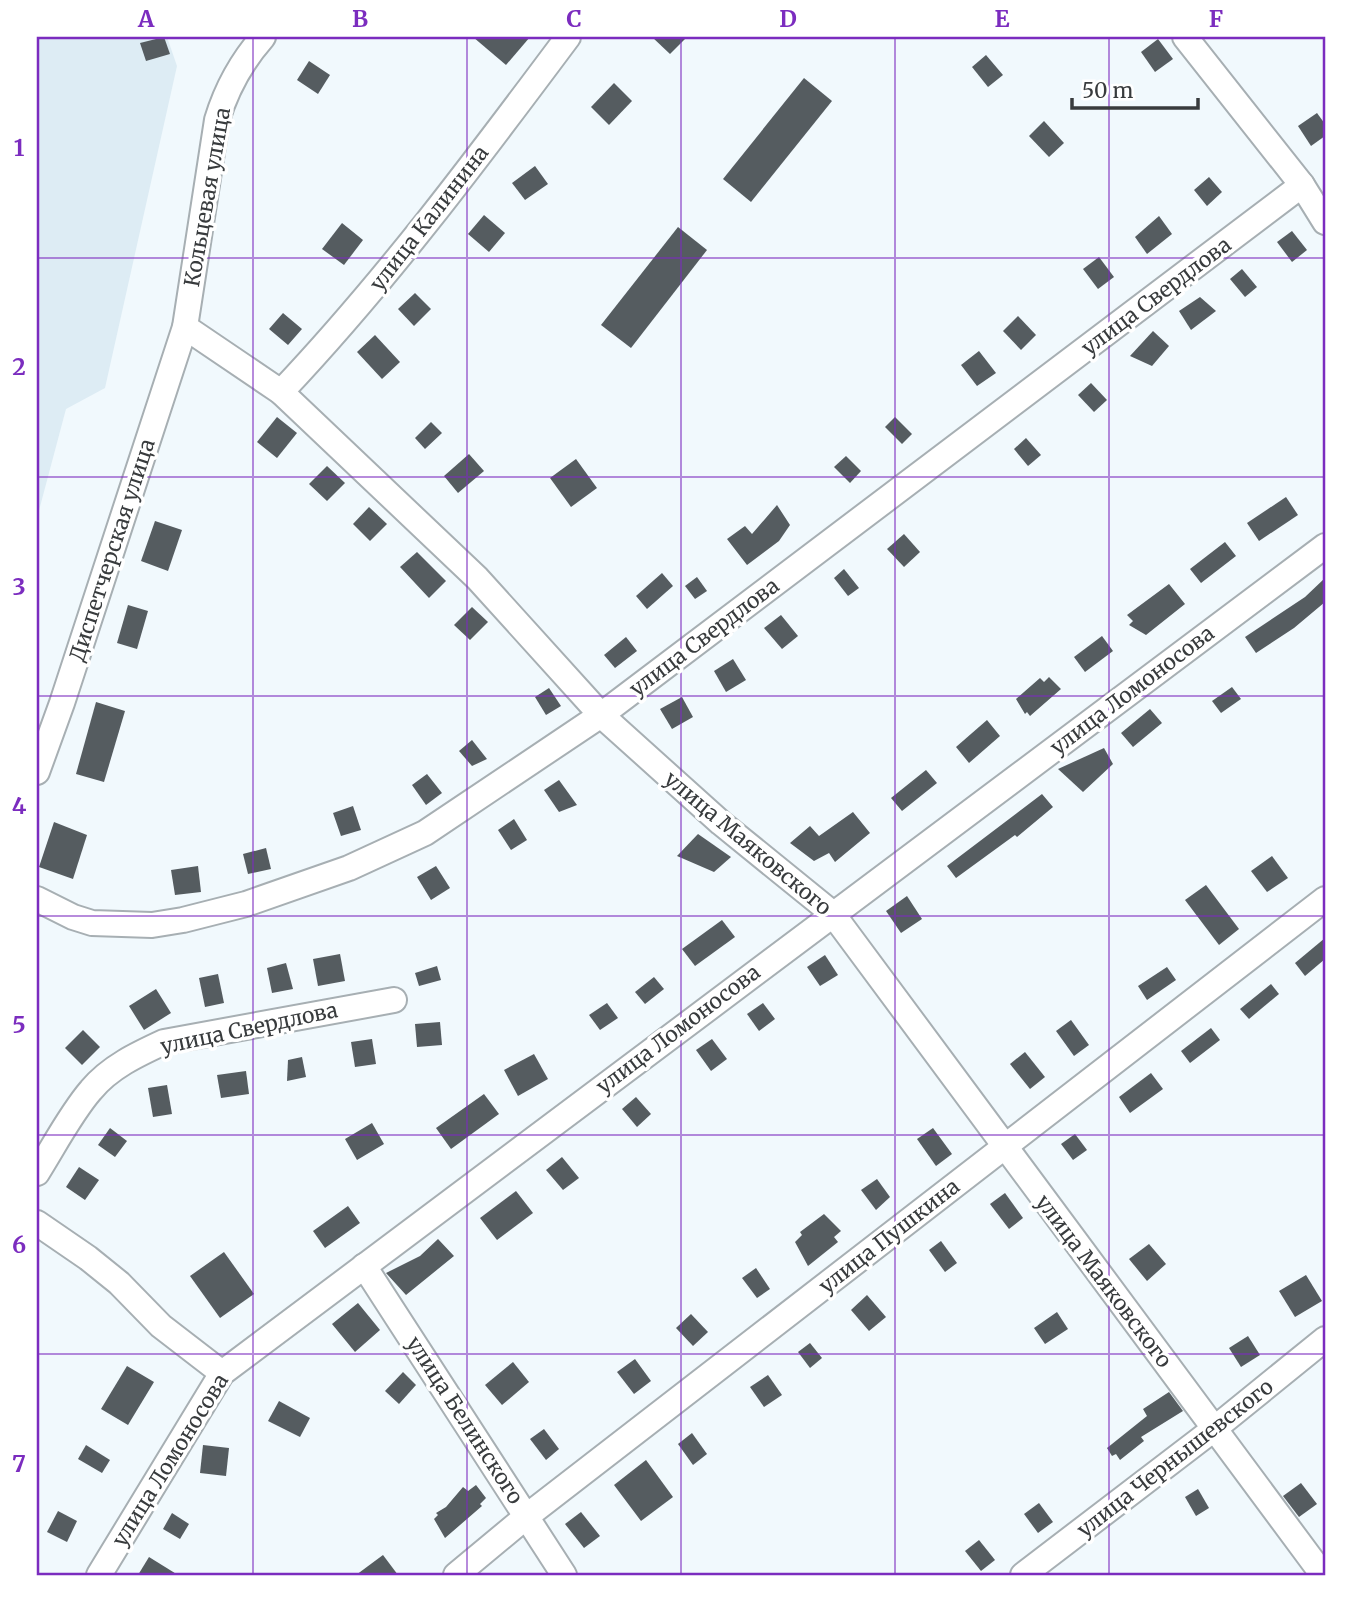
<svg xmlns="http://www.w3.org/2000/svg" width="1362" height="1612" viewBox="0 0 1362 1612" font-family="Merriweather,serif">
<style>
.built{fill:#ddecf4}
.building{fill:#555c60}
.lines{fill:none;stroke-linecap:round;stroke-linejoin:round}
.minor-casing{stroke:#a7afb3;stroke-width:28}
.minor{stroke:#fff;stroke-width:24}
.grid{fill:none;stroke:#7b2cbf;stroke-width:2;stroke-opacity:0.55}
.labels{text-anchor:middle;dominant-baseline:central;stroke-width:7;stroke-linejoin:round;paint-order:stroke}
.street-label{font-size:21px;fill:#383b3d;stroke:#fff}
.neatline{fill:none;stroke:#7b2cbf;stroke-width:2.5}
.grid-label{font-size:23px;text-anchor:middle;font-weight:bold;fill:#7b2cbf}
</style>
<rect width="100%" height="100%" fill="#f1f9fd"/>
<!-- built -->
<polygon class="built" points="37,37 167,37 177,66 105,388 66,409 37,518"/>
<!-- building -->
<g class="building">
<polygon points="164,37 170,54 146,61 140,43"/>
<polygon points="473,37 530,37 506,65"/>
<polygon points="652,37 687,37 670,54"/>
<polygon points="1158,39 1173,59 1155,72 1141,52"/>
<polygon points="986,55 1003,75 988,87 972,67"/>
<polygon points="309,61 330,75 318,94 297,80"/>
<polygon points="804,78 832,101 751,202 723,179"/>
<polygon points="614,83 632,101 609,125 591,107"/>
<polygon points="1317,113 1325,124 1325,136 1311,146 1298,126"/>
<polygon points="1044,121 1064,143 1049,157 1029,136"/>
<polygon points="535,166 548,184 525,200 512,183"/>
<polygon points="1209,177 1222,192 1207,206 1194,190"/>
<polygon points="484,215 505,233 489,252 468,234"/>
<polygon points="1159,216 1172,234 1147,254 1135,237"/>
<polygon points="342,223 363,240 344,265 322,249"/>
<polygon points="678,227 707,250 631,348 601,325"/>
<polygon points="1292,231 1307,250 1292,262 1277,242"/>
<polygon points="1099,257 1114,277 1098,289 1083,269"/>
<polygon points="1242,269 1257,287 1245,297 1230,279"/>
<polygon points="415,293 431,309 414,326 398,309"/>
<polygon points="1200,297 1216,311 1191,330 1179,311"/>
<polygon points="283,313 302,329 288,345 269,329"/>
<polygon points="1018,316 1036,335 1021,350 1003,331"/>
<polygon points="1153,331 1169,346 1152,366 1130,356"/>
<polygon points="375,335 400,362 382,379 357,352"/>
<polygon points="979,351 996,373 977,386 961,365"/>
<polygon points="1091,383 1107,400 1094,412 1078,395"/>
<polygon points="277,417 297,433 277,458 257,442"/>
<polygon points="895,417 912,434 902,444 885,427"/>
<polygon points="431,422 442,433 425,449 415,438"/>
<polygon points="1026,438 1041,455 1028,466 1014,449"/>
<polygon points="469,454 484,471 458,493 444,476"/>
<polygon points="846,456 861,471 850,483 834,467"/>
<polygon points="576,459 597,488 571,507 550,478"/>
<polygon points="327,466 345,483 327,501 309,484"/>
<polygon points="1286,497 1298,515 1259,541 1247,523"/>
<polygon points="777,505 790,525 779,541 747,565 727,539 745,526 752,534"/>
<polygon points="369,507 387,524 370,541 353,524"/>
<polygon points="155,521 182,530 168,571 141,561"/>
<polygon points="904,534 920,552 904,567 887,549"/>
<polygon points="1225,542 1236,556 1201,583 1190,569"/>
<polygon points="417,552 446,581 429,598 400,567"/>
<polygon points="844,569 859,588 848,596 834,578"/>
<polygon points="662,573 673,586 647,609 636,596"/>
<polygon points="697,577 707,591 695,599 685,586"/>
<polygon points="1325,578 1325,602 1294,628 1256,653 1245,637 1305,597"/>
<polygon points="1169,584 1185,604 1146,635 1129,625 1133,621 1127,615"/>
<polygon points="128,605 148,611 137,649 117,643"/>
<polygon points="472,607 488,622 470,640 454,625"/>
<polygon points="781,615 798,636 782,649 764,628"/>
<polygon points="1102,636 1113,651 1085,672 1074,657"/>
<polygon points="626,637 637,651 615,668 604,655"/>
<polygon points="733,659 746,680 726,692 714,671"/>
<polygon points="1049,677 1061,689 1030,716 1027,712 1025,714 1016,699 1040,678 1044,682"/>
<polygon points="1232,687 1241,699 1221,713 1212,701"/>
<polygon points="549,688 561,706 546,715 535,697"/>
<polygon points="682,697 693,717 672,729 660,709"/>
<polygon points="96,702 125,711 104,782 76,774"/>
<polygon points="1150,709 1162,723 1133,747 1121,733"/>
<polygon points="987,720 1000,736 969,763 956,747"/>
<polygon points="472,740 487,759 472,766 459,751"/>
<polygon points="1104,748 1113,764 1083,792 1058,769"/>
<polygon points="926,770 937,783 902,811 891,798"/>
<polygon points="427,774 442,793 426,805 412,785"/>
<polygon points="559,780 577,805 559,812 544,790"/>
<polygon points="1042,794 1053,807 1017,837 1015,835 956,878 947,866"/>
<polygon points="353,806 361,830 341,836 333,813"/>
<polygon points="853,812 870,833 835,862 829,853 814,861 790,843 810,826 819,836"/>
<polygon points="514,819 527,840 511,850 498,830"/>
<polygon points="54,822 87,835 73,879 39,867"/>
<polygon points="698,834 731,857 714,872 677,856"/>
<polygon points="266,848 271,869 248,874 243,854"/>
<polygon points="1272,856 1288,878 1267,892 1251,871"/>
<polygon points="198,866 201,892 175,895 171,870"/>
<polygon points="436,866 450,888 431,900 417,877"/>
<polygon points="1206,885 1239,929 1219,945 1185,900"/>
<polygon points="907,896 922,919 901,933 886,911"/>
<polygon points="722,920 735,937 695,966 682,949"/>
<polygon points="1325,938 1325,959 1305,976 1295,963"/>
<polygon points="340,954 345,981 318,986 313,959"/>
<polygon points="825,955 838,975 820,986 807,967"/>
<polygon points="286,963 293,989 272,993 267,968"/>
<polygon points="437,966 441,980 419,986 415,973"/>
<polygon points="1167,967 1176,980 1147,1000 1138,986"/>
<polygon points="218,974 224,1003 205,1007 199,978"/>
<polygon points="654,977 664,989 645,1004 635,992"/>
<polygon points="1271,984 1279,994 1249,1019 1240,1009"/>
<polygon points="156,989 171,1013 144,1030 129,1006"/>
<polygon points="607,1003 618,1018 600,1030 589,1015"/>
<polygon points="763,1003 775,1019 759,1031 747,1014"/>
<polygon points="1071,1020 1089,1045 1074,1056 1056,1031"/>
<polygon points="440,1022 442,1045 417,1047 415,1024"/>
<polygon points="1211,1028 1220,1040 1190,1063 1181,1051"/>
<polygon points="83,1030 100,1047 82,1065 65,1048"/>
<polygon points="372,1039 376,1064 355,1067 351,1042"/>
<polygon points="712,1039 727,1059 711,1071 696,1050"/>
<polygon points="1025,1052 1045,1077 1030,1089 1010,1064"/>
<polygon points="534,1054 548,1079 518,1096 504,1070"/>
<polygon points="302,1057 306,1077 287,1081 288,1060"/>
<polygon points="246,1071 249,1094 221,1098 217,1075"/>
<polygon points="1151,1073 1163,1089 1130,1113 1119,1097"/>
<polygon points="167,1085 172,1114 153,1117 148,1088"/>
<polygon points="484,1094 499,1114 451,1149 436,1128"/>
<polygon points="636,1097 651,1114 637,1127 622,1109"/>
<polygon points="372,1123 384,1144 357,1160 345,1139"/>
<polygon points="110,1128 127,1141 115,1157 98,1145"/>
<polygon points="933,1128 952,1154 936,1166 917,1139"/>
<polygon points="1075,1134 1087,1150 1073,1160 1061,1144"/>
<polygon points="562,1157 579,1178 563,1190 546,1170"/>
<polygon points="79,1167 99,1180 85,1200 66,1187"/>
<polygon points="877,1179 890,1197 876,1210 861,1190"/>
<polygon points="516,1191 533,1213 497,1240 480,1218"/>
<polygon points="1005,1193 1023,1218 1009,1229 990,1204"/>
<polygon points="348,1206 360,1223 325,1248 313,1231"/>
<polygon points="824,1214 841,1231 834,1237 838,1242 808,1266 795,1242 802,1235 800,1232"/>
<polygon points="438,1239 454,1256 406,1295 386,1273 420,1256"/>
<polygon points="941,1241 957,1263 945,1272 929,1250"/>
<polygon points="1149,1244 1166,1264 1147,1281 1129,1259"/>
<polygon points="224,1252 254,1294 220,1318 190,1276"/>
<polygon points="756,1268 770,1289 757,1298 742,1278"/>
<polygon points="1306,1275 1322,1301 1295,1317 1279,1291"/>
<polygon points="867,1295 886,1317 869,1331 851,1310"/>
<polygon points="358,1303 380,1330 355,1352 332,1324"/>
<polygon points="1057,1312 1068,1329 1045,1344 1034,1328"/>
<polygon points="691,1314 708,1332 693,1346 676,1328"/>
<polygon points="1248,1336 1260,1355 1241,1367 1229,1348"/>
<polygon points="810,1343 822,1358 810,1368 798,1352"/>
<polygon points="635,1359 651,1381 634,1394 617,1372"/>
<polygon points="513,1362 529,1382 502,1405 485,1385"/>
<polygon points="127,1366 154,1382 128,1425 101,1409"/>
<polygon points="403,1372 416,1385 399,1404 385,1391"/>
<polygon points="768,1375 782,1395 764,1407 750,1387"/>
<polygon points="1169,1392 1183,1411 1141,1437 1144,1441 1120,1460 1116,1454 1112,1456 1107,1448 1147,1416 1143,1409"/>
<polygon points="279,1401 310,1418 300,1437 268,1421"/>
<polygon points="544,1429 559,1449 546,1460 530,1439"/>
<polygon points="692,1433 707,1454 693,1465 678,1444"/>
<polygon points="86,1445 110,1460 102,1473 78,1459"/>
<polygon points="203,1445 229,1448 226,1476 200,1473"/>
<polygon points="646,1460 673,1497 641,1521 614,1485"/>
<polygon points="1301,1483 1317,1504 1299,1517 1283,1496"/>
<polygon points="476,1485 486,1498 480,1504 482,1506 445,1538 434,1519 438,1515 436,1513 446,1507 463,1487 468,1491"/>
<polygon points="1198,1489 1209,1508 1196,1516 1185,1497"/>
<polygon points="1039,1503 1053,1522 1038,1533 1024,1514"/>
<polygon points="58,1511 77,1521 67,1542 47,1532"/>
<polygon points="581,1512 600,1536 584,1548 565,1524"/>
<polygon points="172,1513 189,1524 180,1539 163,1529"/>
<polygon points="979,1540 995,1560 981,1571 965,1551"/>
<polygon points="383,1555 398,1575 356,1575"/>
<polygon points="149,1557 178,1575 138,1575"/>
</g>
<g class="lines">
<!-- minor casing -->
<g class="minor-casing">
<g id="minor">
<polyline points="1185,37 1302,185 1325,222"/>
<polyline points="185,327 281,392 477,578 601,715 721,823 832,913 1323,1575"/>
<path d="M 281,392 C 386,281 477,159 568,37"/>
<path d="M 37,772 L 62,703 L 185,327 L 217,120 C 227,87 241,62 263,37"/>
<polyline points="37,899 73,917 92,923 152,925 183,920 246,904 349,868 425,833 601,715 1302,185"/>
<path d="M 37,1173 C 54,1146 71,1113 91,1090 C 110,1067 138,1054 164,1042 L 394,1000"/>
<polyline points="37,1223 88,1258 119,1283 161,1326 222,1373"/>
<polyline points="364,1266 564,1575"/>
<polyline points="99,1575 222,1373 1325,546"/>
<polyline points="456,1575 527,1516 1325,899"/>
<polyline points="1023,1575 1214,1429 1325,1339"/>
</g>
</g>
<!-- minor -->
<use href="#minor" class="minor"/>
</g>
<!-- grid -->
<path class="grid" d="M 253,37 L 253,1575M 467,37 L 467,1575M 681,37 L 681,1575M 895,37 L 895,1575M 1109,37 L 1109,1575M 37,258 L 1325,258M 37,477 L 1325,477M 37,696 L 1325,696M 37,916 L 1325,916M 37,1135 L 1325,1135M 37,1354 L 1325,1354"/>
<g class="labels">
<!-- street labels -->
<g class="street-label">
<text transform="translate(207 197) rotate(-80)">Кольцевая улица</text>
<text transform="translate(429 218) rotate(-52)">улица Калинина</text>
<text transform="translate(1156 296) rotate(-37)">улица Свердлова</text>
<text transform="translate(112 550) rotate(-72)">Диспетчерская улица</text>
<text transform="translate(704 637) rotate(-37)">улица Свердлова</text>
<text transform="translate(1132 690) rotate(-37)">улица Ломоносова</text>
<text transform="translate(748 843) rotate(40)">улица Маяковского</text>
<text transform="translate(249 1028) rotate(-12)">улица Свердлова</text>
<text transform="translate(678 1029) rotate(-37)">улица Ломоносова</text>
<text transform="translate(889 1236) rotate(-38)">улица Пушкина</text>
<text transform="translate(1104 1281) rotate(53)">улица Маяковского</text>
<text transform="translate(465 1420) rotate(57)">улица Белинского</text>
<text transform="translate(1175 1458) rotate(-38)">улица Чернышевского</text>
<text transform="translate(170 1460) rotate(-58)">улица Ломоносова</text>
</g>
</g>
<!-- border -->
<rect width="1362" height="1612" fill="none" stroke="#ffffff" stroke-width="77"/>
<!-- scale -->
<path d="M1072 98v10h126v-10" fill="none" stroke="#383b3d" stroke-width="3.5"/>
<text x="1082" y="98" font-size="21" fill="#383b3d" stroke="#ffffff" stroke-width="5" paint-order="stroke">50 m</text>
<rect x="38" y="38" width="1286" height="1536" class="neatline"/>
<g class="grid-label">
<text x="146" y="27">A</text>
<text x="360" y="27">B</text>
<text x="574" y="27">C</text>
<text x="788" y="27">D</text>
<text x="1002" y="27">E</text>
<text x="1216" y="27">F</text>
<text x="19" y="156">1</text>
<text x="19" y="375">2</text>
<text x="19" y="595">3</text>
<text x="19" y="814">4</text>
<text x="19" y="1033">5</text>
<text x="19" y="1253">6</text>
<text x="19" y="1472">7</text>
</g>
</svg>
